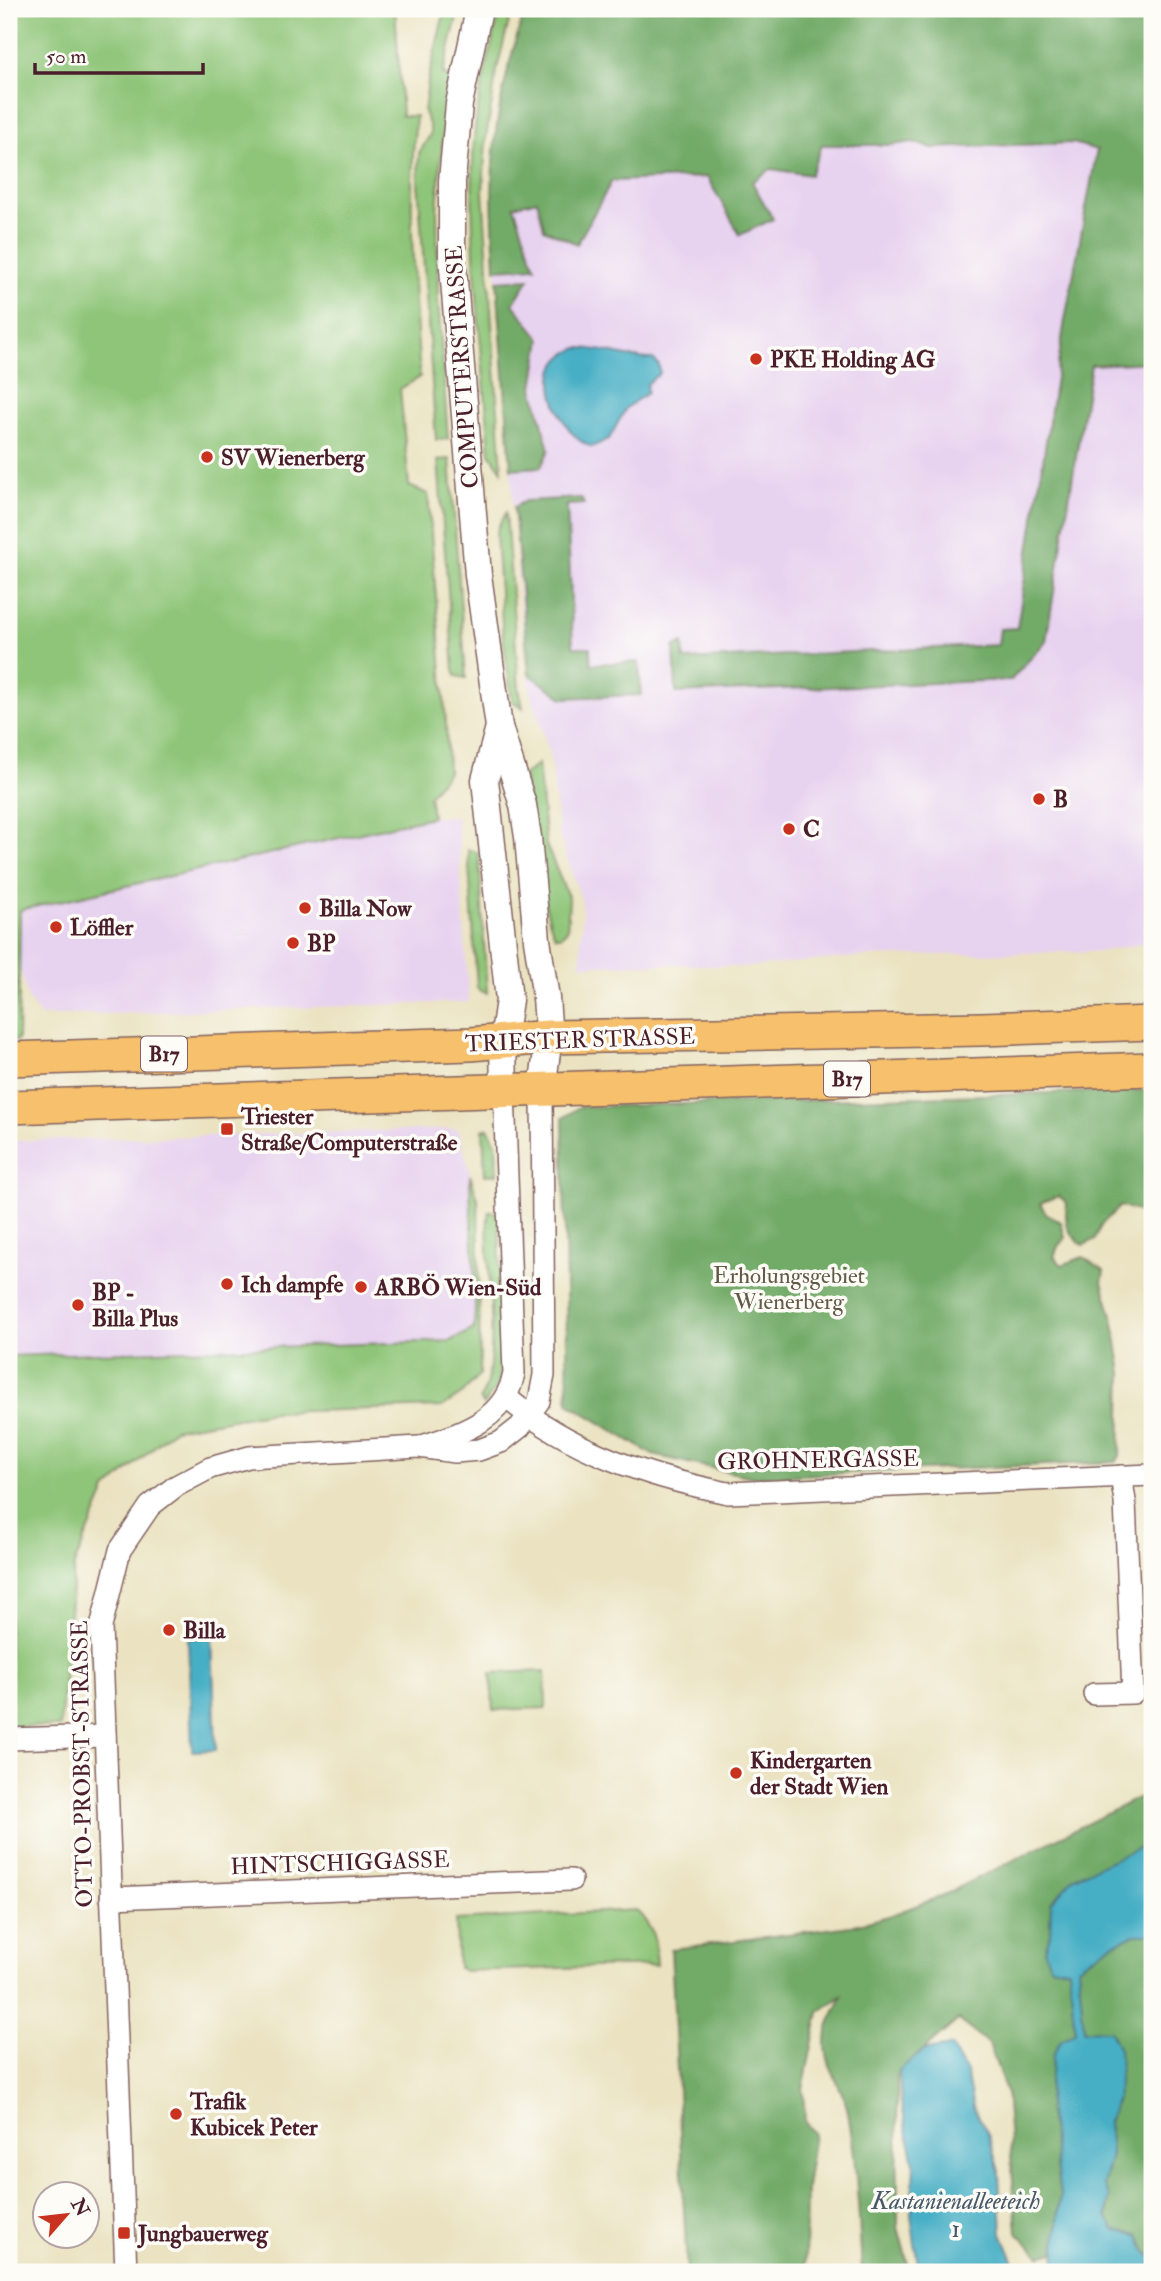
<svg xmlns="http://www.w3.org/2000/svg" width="1161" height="2281" viewBox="0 0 1161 2281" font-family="'IM FELL Double Pica',serif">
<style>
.built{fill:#e7d2ef}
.green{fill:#8ec578;stroke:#6c7252;stroke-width:2}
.forest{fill:#72aa68;stroke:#5e644a;stroke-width:2}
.water{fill:#46afc5;stroke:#486778;stroke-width:2}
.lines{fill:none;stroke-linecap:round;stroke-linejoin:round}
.minor-casing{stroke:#82635f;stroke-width:24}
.tertiary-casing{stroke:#82635f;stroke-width:29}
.primary-casing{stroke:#82635f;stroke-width:36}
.minor{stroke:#fff;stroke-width:21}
.tertiary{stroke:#fff;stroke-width:26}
.primary{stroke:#f7c06c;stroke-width:33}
.poi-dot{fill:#c8321e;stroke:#fdfcf7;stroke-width:2.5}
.labels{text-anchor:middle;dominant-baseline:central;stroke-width:7;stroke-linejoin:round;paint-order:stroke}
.shield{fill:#fdfcf7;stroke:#806168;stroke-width:2}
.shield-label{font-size:21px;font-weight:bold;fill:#4a1f2b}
.poi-label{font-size:23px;font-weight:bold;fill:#4a1f2b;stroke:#fdfcf7;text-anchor:start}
.street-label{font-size:23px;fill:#4a1f2b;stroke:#fdfcf7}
.park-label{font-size:23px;fill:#625946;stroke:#fdfcf7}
.water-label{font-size:24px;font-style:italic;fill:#485969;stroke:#fdfcf7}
</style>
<rect width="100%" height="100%" fill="#fdfcf7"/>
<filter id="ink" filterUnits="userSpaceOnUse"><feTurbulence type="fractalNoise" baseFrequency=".0143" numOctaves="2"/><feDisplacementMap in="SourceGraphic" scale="14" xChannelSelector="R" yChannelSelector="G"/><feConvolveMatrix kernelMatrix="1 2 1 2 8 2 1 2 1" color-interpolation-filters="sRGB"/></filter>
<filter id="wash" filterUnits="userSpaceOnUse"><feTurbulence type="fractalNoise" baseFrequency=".00686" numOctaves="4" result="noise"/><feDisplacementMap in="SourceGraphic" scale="28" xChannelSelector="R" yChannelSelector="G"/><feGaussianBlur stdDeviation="1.57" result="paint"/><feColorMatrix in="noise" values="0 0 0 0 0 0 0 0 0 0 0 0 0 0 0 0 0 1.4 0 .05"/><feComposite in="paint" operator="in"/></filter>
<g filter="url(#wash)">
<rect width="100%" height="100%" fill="#eae2c0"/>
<!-- built -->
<g class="built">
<polygon points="1143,102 1091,364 1152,362 1152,942 1103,951 855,957 746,967 677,964 581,965 581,932 583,915 581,898 559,836 550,754 530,691 520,601 492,211 495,140"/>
<polygon points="457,816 469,1002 40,1016 28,999 20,968 19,910 432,817"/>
<polygon points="458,1129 470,1171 470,1220 475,1240 474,1329 449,1341 9,1356 9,1141"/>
</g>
<!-- green -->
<g class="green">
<path d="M 9,9 L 395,9 L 402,116 L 416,116 C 407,203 414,290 420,377 L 400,389 L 409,486 L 428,494 L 446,724 L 448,772 L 429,795 L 432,817 L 20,910 L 18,1040 L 9,1041 Z"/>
<polygon points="445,9 459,9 443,74 449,77 450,81 445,106 437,210 438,299 448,439 436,440 418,181 419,153 430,135 430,127 424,112 428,81"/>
<path d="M 500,9 L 512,9 L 497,69 L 486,138 L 483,191 L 502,471 L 490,454 C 483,350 467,244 474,140 C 477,96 490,52 500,9 Z"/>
<polygon points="450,459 466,678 456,676 454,670 438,460"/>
<polygon points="506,513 519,689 523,708 512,701 503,637 496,535 499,525"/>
<path d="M 538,764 L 546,845 L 569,899 L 567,930 L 561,936 L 556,936 C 544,926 528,799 524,775 Z"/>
<polygon points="468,850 477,852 479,856 487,993 480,991 477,987"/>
<polygon points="488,1128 496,1143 497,1174 485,1175 483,1130"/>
<path d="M 470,1175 L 478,1199 L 480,1374 L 463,1393 L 442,1407 L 273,1412 L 174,1429 L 106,1490 L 74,1565 L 60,1727 L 9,1726 L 9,1356 L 450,1341 L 474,1329 C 478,1277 470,1227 470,1175 Z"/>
<path d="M 489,1212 L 499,1212 L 502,1365 L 498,1384 L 484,1405 L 480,1399 C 499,1370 489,1286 488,1250 C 488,1237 486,1223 489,1212 Z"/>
<polygon points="545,1671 546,1708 493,1710 491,1673"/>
<path d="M 636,1910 C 655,1930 655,1939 657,1965 L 464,1971 L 458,1967 L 456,1920 Z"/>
</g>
<!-- forest -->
<g class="forest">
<path d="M 525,9 L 1001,9 L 1022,12 L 1024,9 L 1052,9 L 1064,18 L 1072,20 L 1101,16 L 1152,22 L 1152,362 L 1091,365 L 1046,641 L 1011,680 L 676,693 L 674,647 L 683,643 L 684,660 L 998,645 L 1000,629 L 1017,628 L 1065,320 L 1097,150 L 1073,143 L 930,148 L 913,142 L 892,145 L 822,145 L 810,175 L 771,169 L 752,182 L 773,219 L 740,235 L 707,177 L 612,181 L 577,244 L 544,229 L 537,200 L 514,206 L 535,267 L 495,269 C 493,226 490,182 495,140 C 500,95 512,52 525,9 Z"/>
<polygon points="529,279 513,304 541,339 533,387 549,450 541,467 511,469 497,281"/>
<polygon points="581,498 584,504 567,505 573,647 590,647 591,664 639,662 641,695 563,698 529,674 514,507 525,501"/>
<path d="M 1152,1090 L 1152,1215 L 1120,1206 L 1101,1225 L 1095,1240 L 1083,1245 C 1067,1233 1064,1223 1067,1203 L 1059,1196 L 1040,1203 L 1046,1214 L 1061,1222 L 1065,1238 L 1058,1246 L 1054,1257 L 1062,1265 L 1083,1257 L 1104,1271 L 1102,1282 L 1114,1323 L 1122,1373 L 1120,1456 L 1116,1462 L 752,1477 L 653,1455 L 568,1403 L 563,1118 L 579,1107 Z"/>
<path d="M 1142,1796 L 1152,1798 L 1152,1842 L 1051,1903 L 1050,1934 L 1045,1951 L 1069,1968 L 1075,2032 L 1060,2041 L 1048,2102 L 1060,2195 L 1055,2252 L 1040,2256 L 1017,2232 L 1006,2091 L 989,2044 L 958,2020 L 897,2073 L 898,2227 L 910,2272 L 862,2272 C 859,2219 857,2165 848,2112 C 844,2089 827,2070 826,2046 C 825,2022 835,2015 842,1996 L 819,2012 L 803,2089 L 805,2122 L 814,2133 L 806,2188 L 805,2272 L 687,2272 L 671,1949 L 851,1926 L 889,1916 L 944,1895 Z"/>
<polygon points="1135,1934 1152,1934 1152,2257 1145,2251 1139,2235 1116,2231 1107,2217 1109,2196 1103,2186 1111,2154 1108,2122 1117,2098 1120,2070 1084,2031 1078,1967 1107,1947"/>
</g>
<!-- water -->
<g class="water">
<polygon points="1052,9 1152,9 1152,22 1101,16 1072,20 1064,18"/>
<path d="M 578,348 C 604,348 627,359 653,359 L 659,365 L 660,373 L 647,384 L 647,393 L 626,408 L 609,439 L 592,447 C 588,445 581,442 578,439 C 559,422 539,376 563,356 C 567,353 573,350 578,348 Z"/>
<polygon points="212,1637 216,1750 192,1751 188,1638"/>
<polygon points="1152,1842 1152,1934 1135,1934 1107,1947 1078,1967 1084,2030 1110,2031 1119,2049 1120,2070 1117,2098 1108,2122 1111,2154 1103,2185 1109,2196 1107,2217 1116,2231 1139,2235 1145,2251 1152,2257 1152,2272 1039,2272 1051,2267 1055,2262 1060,2195 1048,2102 1053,2055 1060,2041 1075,2032 1069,1969 1050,1966 1045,1951 1050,1934 1051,1903 1074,1877"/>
<polygon points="951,2046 966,2072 973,2107 988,2134 999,2171 1002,2234 1018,2272 919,2272 911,2216 914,2163 901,2102 899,2070 925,2050"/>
</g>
</g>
<g filter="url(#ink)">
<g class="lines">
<!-- minor casing -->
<g class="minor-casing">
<g id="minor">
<path d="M 507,1398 C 570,1451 648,1477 728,1493 L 1152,1475"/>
<path d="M 425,1445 C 464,1433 506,1418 514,1373 L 504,1091"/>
<polyline points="1094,1694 1133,1693 1125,1501 1121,1476"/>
<polyline points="9,1739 105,1736"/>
<polyline points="111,1898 571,1880"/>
<polyline points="126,2272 101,1627 120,1550 150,1506 176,1486 210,1468 249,1457 419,1447 455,1452 479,1450 501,1442 520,1427 539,1401 544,1375 542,1089"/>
</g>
</g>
<!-- tertiary casing -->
<g class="tertiary-casing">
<g id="tertiary">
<polyline points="479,9 459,104 452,181 452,256 478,575 499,727 523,805 528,837 537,940 546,998 549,1037 542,1089"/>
<polyline points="499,727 485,780 509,1000 503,1041 504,1091"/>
</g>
</g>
<!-- primary casing -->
<g class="primary-casing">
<g id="primary">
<polyline points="9,1059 471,1044 549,1037 982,1029 1152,1023"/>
<polyline points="9,1107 1152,1069"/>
</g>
</g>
<!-- minor -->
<use href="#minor" class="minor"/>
<!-- tertiary -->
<use href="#tertiary" class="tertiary"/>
<!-- primary -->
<use href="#primary" class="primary"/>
</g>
</g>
<!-- markers -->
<g class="poi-dot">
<circle cx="756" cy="359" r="7"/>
<circle cx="207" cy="457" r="7"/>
<circle cx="1039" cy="799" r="7"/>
<circle cx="789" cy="829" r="7"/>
<circle cx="305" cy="908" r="7"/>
<circle cx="56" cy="927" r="7"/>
<circle cx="293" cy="943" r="7"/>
<rect x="220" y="1122" width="14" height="14" rx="3.5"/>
<circle cx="227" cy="1284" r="7"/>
<circle cx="361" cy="1287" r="7"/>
<circle cx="78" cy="1305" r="7"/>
<circle cx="169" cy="1630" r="7"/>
<circle cx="736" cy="1773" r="7"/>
<circle cx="176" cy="2114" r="7"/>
<rect x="117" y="2226" width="14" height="14" rx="3.5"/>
</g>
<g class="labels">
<!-- shield labels -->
<g class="shield">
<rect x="141" y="1036.5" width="46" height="35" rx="5"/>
<rect x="824" y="1061.5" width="46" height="35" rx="5"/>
</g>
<g class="shield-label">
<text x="164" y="1054">B17</text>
<text x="847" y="1079">B17</text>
</g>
<!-- poi labels -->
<g class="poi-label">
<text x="770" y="359">PKE Holding AG</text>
<text x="221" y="457">SV Wienerberg</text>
<text x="1053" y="799">B</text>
<text x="803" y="829">C</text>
<text x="319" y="908">Billa Now</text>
<text x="70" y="927">Löffler</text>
<text x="307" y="943">BP</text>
<text x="241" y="1116">Triester<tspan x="241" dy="26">Straße/Computerstraße</tspan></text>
<text x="241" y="1284">Ich dampfe</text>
<text x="375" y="1287">ARBÖ Wien-Süd</text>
<text x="92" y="1292">BP -<tspan x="92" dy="26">Billa Plus</tspan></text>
<text x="183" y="1630">Billa</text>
<text x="750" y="1760">Kindergarten<tspan x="750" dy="26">der Stadt Wien</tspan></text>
<text x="190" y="2101">Trafik<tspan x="190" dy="26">Kubicek Peter</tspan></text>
<text x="138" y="2233">Jungbauerweg</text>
</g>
<!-- street labels -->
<g class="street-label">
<text transform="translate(462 367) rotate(-94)">COMPUTERSTRASSE</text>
<text transform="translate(580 1040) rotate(-2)">TRIESTER STRASSE</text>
<text transform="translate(818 1460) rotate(-1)">GROHNERGASSE</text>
<text transform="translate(82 1764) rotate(-91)">OTTO-PROBST-STRASSE</text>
<text transform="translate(340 1863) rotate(-2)">HINTSCHIGGASSE</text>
</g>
<!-- park labels -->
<g class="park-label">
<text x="789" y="1275">Erholungsgebiet<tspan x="789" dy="26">Wienerberg</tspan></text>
</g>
<!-- water labels -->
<g class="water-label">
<text x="956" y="2201">Kastanienalleeteich<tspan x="956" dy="28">1</tspan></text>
</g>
</g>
<!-- margin -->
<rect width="1161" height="2281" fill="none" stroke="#fdfcf7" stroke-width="35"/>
<!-- north arrow -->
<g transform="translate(66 2215) rotate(62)"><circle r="33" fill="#fdfcf7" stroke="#b5a4a5" stroke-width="2"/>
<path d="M0-5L12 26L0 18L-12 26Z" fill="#c8321e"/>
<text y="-10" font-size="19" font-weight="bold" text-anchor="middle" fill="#4a1f2b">N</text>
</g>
<!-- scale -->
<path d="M35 63v10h168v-10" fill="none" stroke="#4a1f2b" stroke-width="3.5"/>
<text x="46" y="63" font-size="21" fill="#4a1f2b" stroke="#fdfcf7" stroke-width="5" paint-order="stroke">50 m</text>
</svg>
